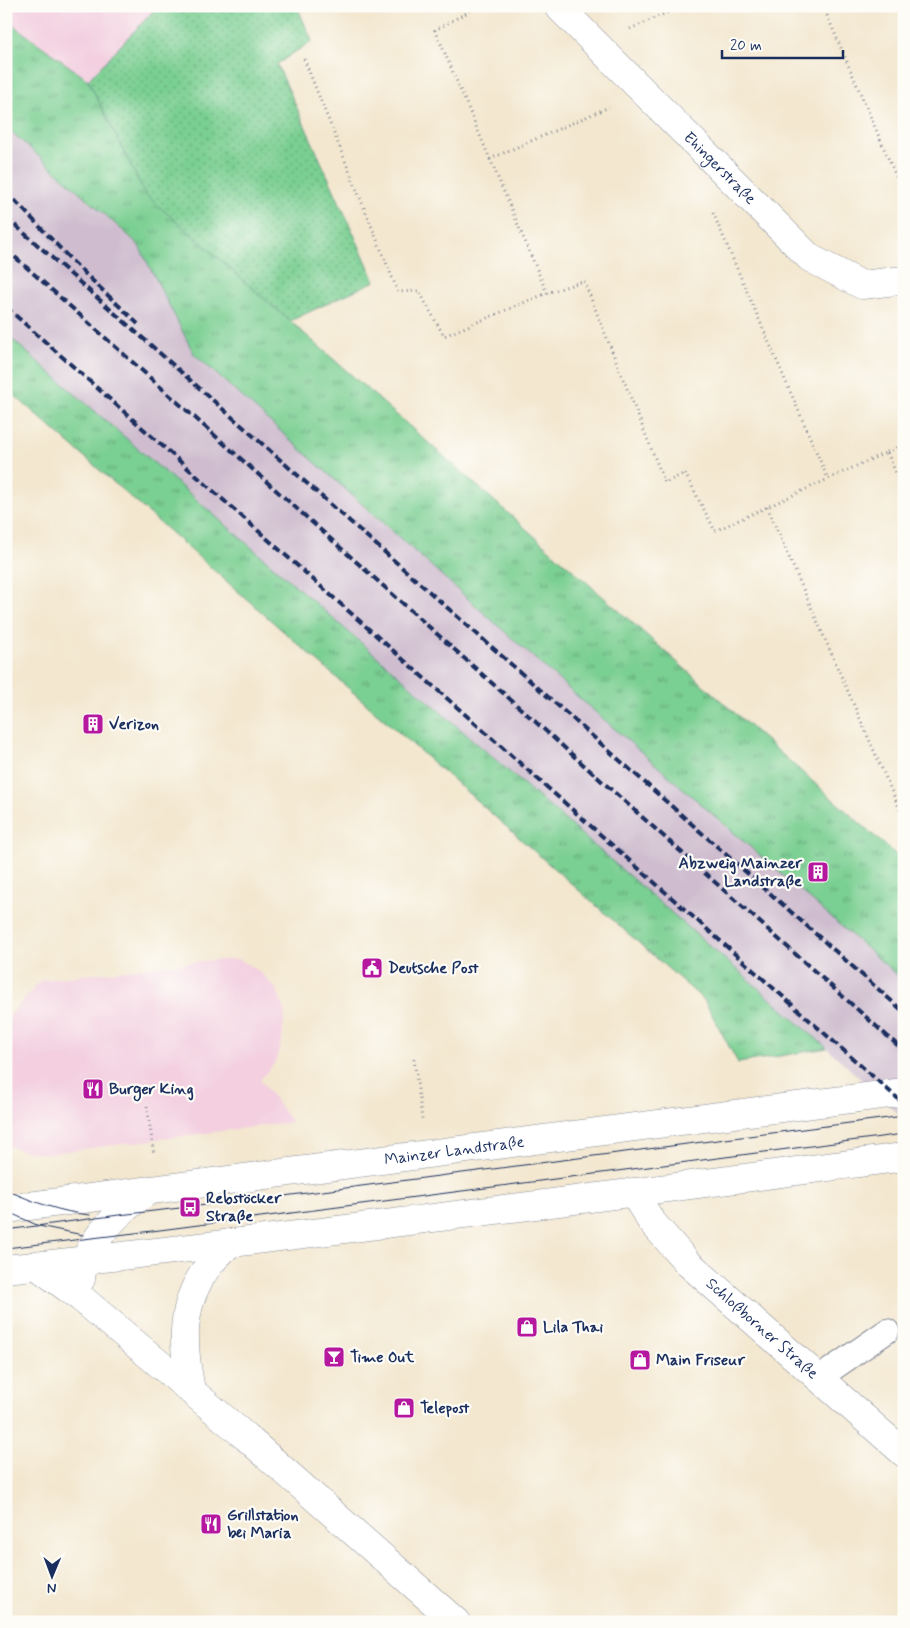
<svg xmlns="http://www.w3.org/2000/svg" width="910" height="1628" viewBox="0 0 910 1628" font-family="Mynerve,sans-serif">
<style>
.built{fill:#f3cfe0}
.railway{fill:#cfbdcf}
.grass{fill:url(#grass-tufts);stroke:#4a7f78}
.garden{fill:url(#garden-dots);stroke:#4a7f78}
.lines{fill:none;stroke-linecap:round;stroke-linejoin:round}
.service-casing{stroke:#878b96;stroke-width:26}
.minor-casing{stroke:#878b96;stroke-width:29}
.primary-casing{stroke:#878b96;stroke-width:29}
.path{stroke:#878b96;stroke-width:3;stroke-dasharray:1 4;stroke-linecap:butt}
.service{stroke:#fff;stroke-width:24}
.minor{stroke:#fff;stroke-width:28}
.primary{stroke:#fff;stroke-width:28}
.tram{stroke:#1b2f5e;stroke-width:1}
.rail{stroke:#1b2f5e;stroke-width:4;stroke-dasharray:8 4;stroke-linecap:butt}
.labels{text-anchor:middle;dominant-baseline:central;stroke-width:4.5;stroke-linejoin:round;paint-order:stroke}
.street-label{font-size:16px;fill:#1b2f5e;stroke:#fdfcf7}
.poi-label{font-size:16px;font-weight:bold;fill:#1b2f5e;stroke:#fdfcf7;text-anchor:start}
</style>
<defs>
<pattern id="grass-tufts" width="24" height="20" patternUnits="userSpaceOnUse" patternTransform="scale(1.25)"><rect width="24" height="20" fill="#7acf92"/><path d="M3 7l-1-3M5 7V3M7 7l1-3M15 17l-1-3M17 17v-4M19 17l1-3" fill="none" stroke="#63a87a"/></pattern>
<pattern id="garden-dots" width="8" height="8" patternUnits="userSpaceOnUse" patternTransform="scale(1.25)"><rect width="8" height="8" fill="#7acf92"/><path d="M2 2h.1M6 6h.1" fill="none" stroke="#63a87a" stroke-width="1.8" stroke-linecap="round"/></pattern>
</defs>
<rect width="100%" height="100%" fill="#fdfcf7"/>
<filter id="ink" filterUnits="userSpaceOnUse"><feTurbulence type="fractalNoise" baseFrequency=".02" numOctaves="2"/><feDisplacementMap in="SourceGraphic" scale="10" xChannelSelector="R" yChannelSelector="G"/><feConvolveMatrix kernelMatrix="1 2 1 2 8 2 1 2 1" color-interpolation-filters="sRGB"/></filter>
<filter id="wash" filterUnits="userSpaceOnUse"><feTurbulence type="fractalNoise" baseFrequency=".0096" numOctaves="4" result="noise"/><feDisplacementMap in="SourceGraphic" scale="20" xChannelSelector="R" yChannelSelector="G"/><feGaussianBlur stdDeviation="1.12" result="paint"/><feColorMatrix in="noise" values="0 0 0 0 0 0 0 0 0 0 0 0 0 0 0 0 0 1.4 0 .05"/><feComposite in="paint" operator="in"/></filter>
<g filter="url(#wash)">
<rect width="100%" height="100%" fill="#f3e7cf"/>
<!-- built -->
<g class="built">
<polygon points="6,6 158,6 88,80 6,20"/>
<polygon points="239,959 260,972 277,990 285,1013 282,1040 275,1062 260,1080 292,1122 45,1154 24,1151 6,1145 6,1020 41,980 203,961"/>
</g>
<!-- railway -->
<polygon class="railway" points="6,127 138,244 194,354 570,690 904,981 904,1119 827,1048 6,342"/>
<!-- grass -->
<g class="grass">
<polygon points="6,20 88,80 146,194 904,862 904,981 570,690 194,354 138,244 6,127"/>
<polygon points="6,334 827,1048 738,1063 704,1000 6,388"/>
</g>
<!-- garden -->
<polygon class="garden" points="158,6 297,6 312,41 277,64 375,281 290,321 145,194 88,80"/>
</g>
<g filter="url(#ink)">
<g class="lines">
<!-- service casing -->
<g class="service-casing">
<polyline id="service" points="819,1378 887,1331"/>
</g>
<!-- minor casing -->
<g class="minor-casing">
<g id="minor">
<path id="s1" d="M 558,6 L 810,258 L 862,285 L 904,280"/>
<path id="s2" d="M 633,1192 L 651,1221 L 688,1263 L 904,1453"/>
<polyline points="36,1265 81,1298 246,1437 456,1622"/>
<path d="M 81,1279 C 83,1244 121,1209 148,1191"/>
<path d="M 191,1390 C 182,1345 179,1304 209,1265 C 215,1257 223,1250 230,1243"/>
</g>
</g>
<!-- primary casing -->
<g class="primary-casing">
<g id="primary">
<path id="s3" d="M 6,1209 L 904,1092"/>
<path d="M 6,1269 C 306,1236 605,1196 904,1157"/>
</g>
</g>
<!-- path -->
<g class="path">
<polyline points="479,6 435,30 490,159 609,107"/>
<polyline points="823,6 904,195"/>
<polyline points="630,29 682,6"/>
<polyline points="304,59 398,292 419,291 444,336 547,293"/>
<polyline points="490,159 547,293 584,281 665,483 685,473 715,531 887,452 904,492"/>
<polyline points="713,213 828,479"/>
<polyline points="887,452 904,444"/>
<polyline points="767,507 904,819"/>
<polyline points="414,1059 422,1119"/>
<polyline points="147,1106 154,1154"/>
</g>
<!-- service -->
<use href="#service" class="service"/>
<!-- minor -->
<use href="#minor" class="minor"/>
<!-- primary -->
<use href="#primary" class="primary"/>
<!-- tram -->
<g class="tram">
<path d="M 6,1190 C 34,1202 60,1212 90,1215"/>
<polyline points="6,1211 39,1226 83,1235"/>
<polyline points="6,1230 119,1215 276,1197 904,1116"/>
<polyline points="6,1248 152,1231 904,1134"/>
</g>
<!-- rail -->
<g class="rail">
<polyline points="6,191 73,262 138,324"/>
<polyline points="6,217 904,1012"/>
<polyline points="6,249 904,1051"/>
<polyline points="6,307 904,1104"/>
</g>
</g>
</g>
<!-- icons -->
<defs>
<g id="building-square" transform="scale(1.125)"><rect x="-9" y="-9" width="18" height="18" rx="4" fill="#b5179e" stroke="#fdfcf7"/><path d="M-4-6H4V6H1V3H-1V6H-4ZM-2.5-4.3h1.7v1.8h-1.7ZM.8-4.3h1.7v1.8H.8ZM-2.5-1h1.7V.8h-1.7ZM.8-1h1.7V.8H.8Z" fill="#fff"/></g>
<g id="civic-square" transform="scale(1.125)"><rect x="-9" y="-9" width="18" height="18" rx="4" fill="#b5179e" stroke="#fdfcf7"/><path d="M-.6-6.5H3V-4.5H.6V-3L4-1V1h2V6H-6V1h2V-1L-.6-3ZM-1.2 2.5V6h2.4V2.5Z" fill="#fff"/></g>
<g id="restaurant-square" transform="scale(1.125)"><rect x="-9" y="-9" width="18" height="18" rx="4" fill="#b5179e" stroke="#fdfcf7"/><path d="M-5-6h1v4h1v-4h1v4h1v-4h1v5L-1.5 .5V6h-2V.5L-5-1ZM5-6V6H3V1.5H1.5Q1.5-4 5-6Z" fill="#fff"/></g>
<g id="bus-square" transform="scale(1.125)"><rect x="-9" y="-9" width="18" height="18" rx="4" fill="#b5179e" stroke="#fdfcf7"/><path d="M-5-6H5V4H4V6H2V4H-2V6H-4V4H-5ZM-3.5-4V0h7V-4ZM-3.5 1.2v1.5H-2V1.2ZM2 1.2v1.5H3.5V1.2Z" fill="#fff"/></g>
<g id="shop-square" transform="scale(1.125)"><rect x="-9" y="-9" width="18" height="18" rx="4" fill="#b5179e" stroke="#fdfcf7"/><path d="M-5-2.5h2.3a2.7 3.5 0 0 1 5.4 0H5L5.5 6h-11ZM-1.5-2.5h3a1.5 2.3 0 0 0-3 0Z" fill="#fff"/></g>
<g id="bar-square" transform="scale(1.125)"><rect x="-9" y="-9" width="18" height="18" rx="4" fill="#b5179e" stroke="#fdfcf7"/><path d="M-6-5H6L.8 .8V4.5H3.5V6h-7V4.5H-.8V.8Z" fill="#fff"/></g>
</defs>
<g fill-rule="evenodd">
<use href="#building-square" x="93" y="724"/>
<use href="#building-square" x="818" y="872"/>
<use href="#civic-square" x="372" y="968"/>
<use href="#restaurant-square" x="93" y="1089"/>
<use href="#bus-square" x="190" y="1207"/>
<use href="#shop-square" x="527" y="1327"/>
<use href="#bar-square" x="334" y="1357"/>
<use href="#shop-square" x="640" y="1360"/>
<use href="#shop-square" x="404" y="1408"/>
<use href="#restaurant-square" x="211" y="1524"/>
</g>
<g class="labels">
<!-- street labels -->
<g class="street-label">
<text stroke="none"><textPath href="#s1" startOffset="229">Ehingerstraße</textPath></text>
<text stroke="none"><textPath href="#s3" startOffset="452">Mainzer Landstraße</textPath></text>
<text stroke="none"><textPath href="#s2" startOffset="189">Schloßborner Straße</textPath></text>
</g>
<!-- poi labels -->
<g class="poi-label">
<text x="109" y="724">Verizon</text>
<text x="802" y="863" text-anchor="end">Abzweig Mainzer<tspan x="802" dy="18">Landstraße</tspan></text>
<text x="388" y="968">Deutsche Post</text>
<text x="109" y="1089">Burger King</text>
<text x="206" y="1198">Rebstöcker<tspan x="206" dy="18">Straße</tspan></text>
<text x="543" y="1327">Lila Thai</text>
<text x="350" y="1357">Time Out</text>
<text x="656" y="1360">Main Friseur</text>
<text x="420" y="1408">Telepost</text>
<text x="227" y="1515">Grillstation<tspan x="227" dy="18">bei Maria</tspan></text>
</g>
</g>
<!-- margin -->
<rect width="910" height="1628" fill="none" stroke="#fdfcf7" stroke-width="25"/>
<!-- north arrow -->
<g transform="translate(52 1576) rotate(181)" stroke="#fdfcf7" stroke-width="4" paint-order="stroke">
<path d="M0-4L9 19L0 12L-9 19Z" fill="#1b2f5e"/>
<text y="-8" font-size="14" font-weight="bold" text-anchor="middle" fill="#1b2f5e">N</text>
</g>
<!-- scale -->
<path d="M722 50v8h121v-8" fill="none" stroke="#1b2f5e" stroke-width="2.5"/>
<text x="730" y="50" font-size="15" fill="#1b2f5e" stroke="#fdfcf7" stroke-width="4" paint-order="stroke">20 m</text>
</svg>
